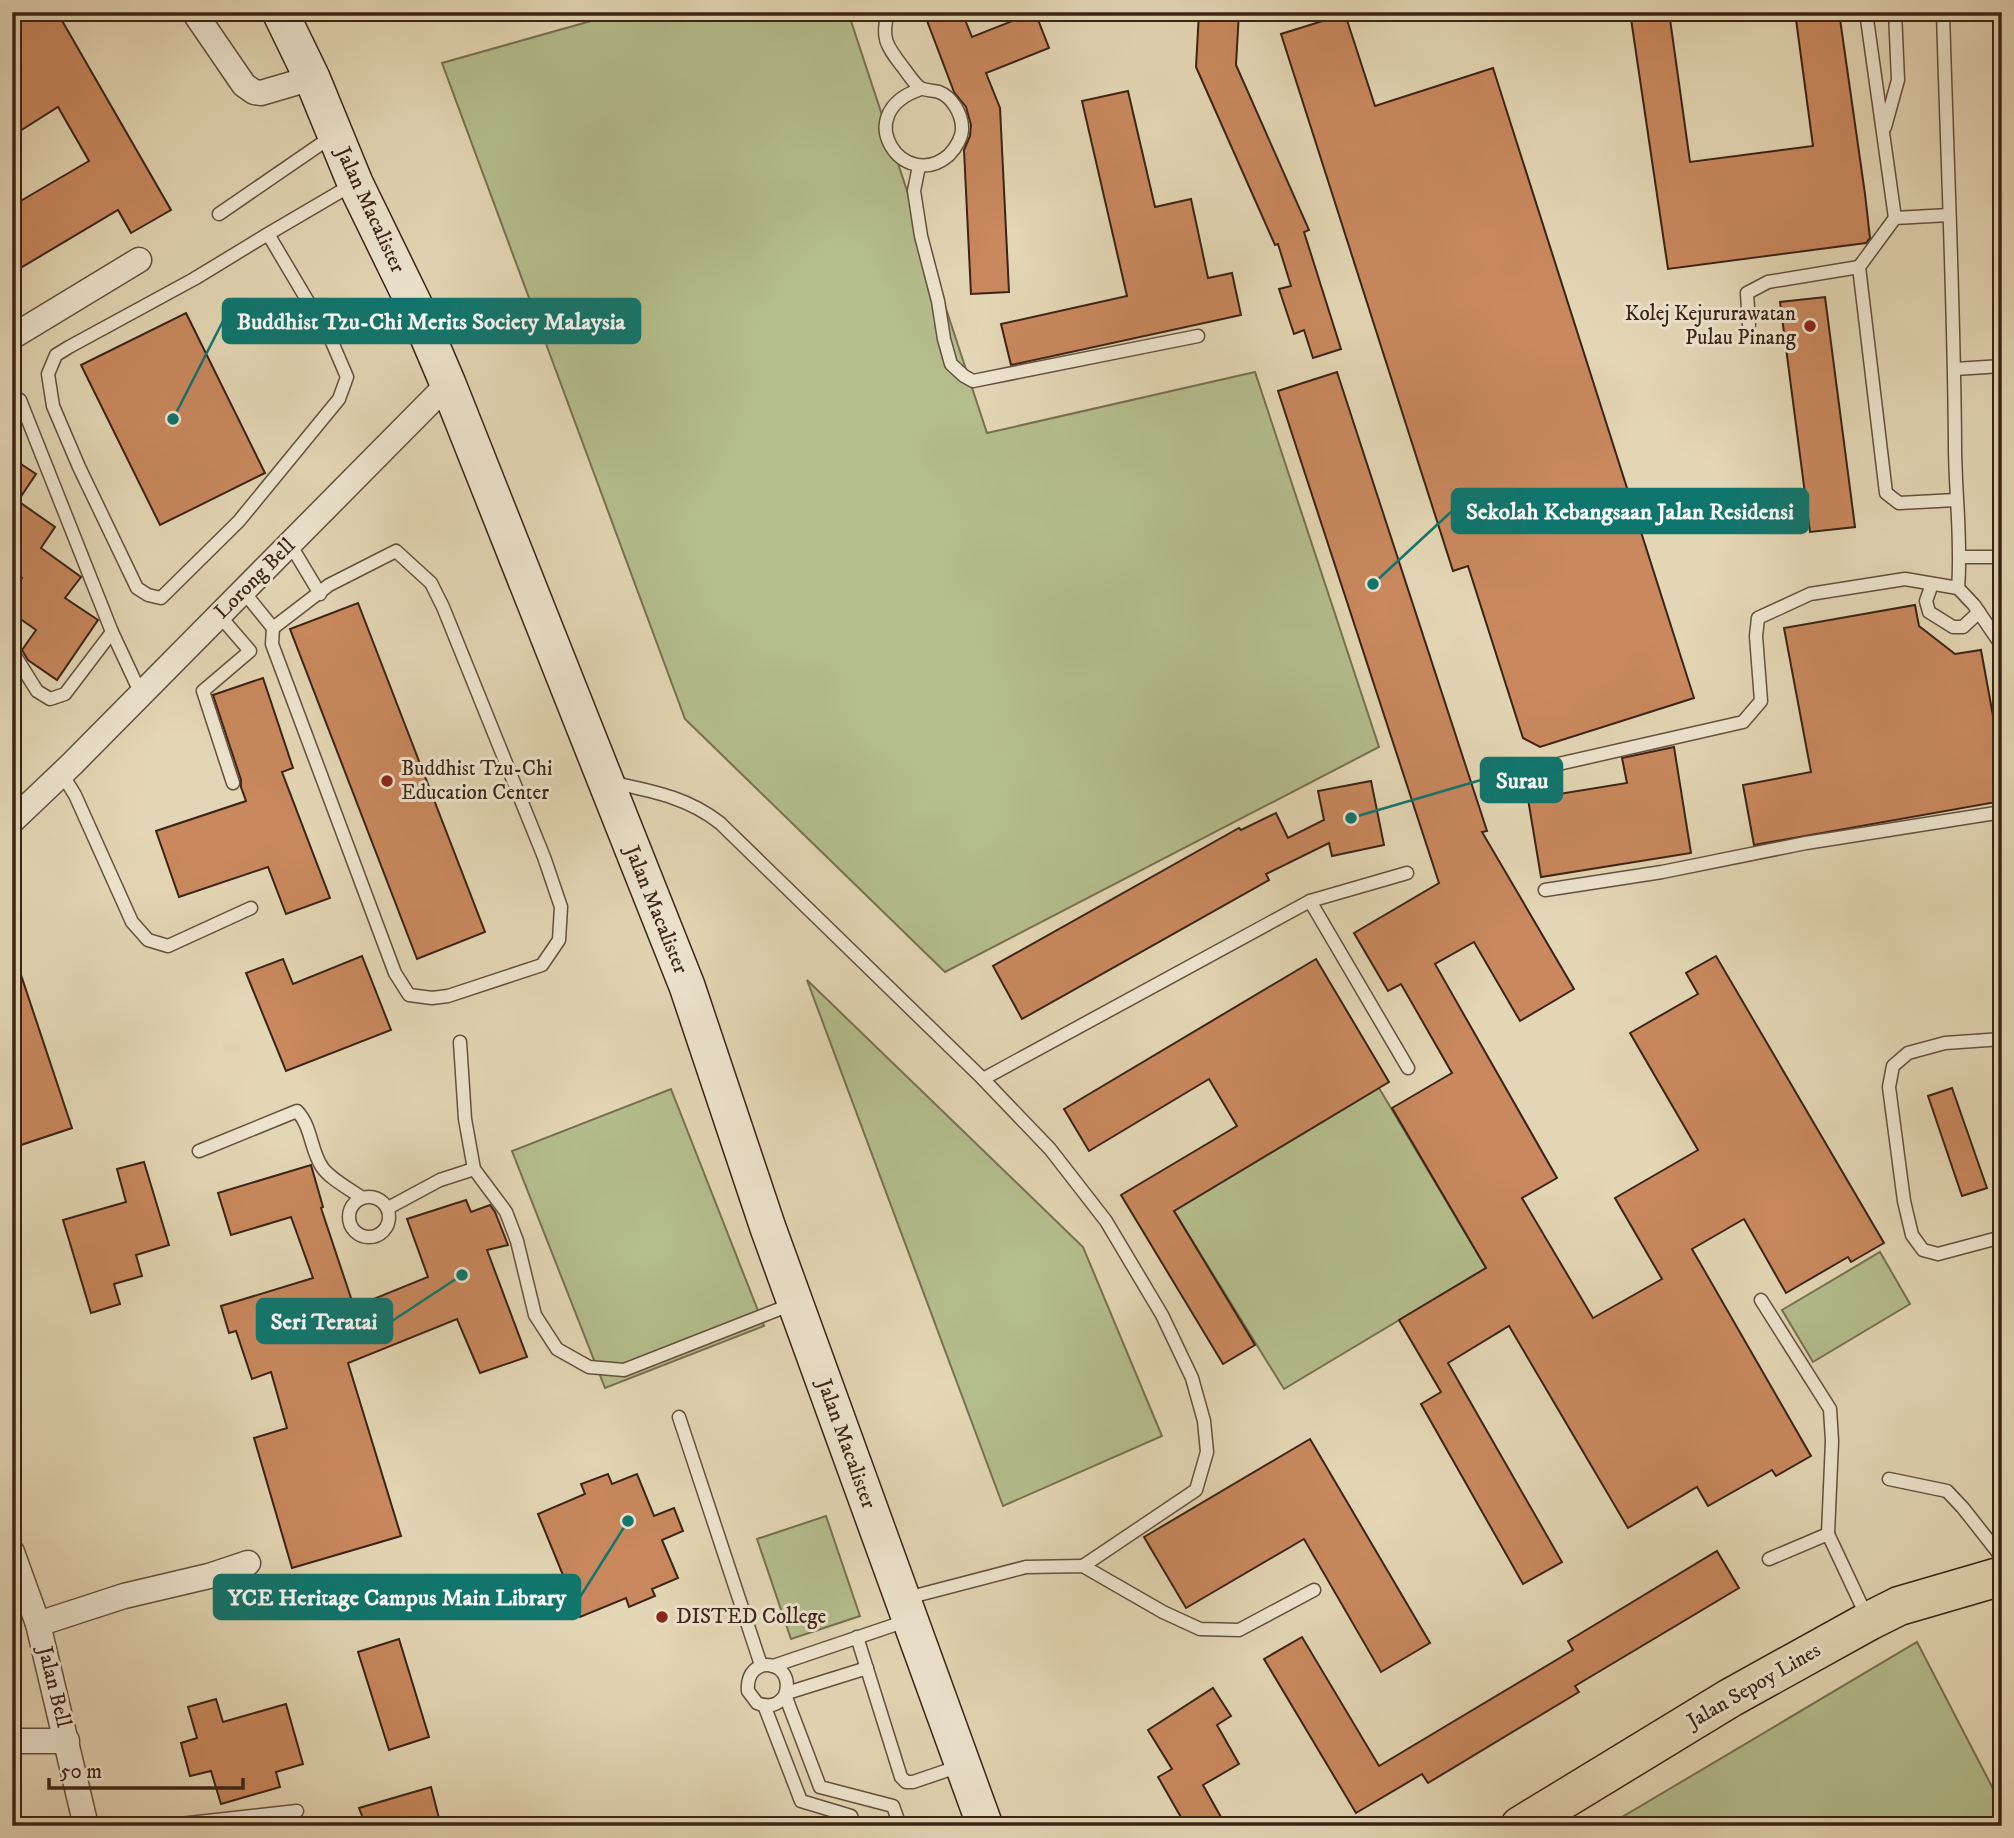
<svg xmlns="http://www.w3.org/2000/svg" width="2014" height="1838" viewBox="0 0 2014 1838" font-family="'IM FELL DW Pica',serif">
<style>
.green{fill:#b4bd8c;stroke:#787051;stroke-width:2}
.building{fill:#c9885e;stroke:#3b2316;stroke-width:2}
.lines{fill:none;stroke-linecap:round;stroke-linejoin:round}
.lane-casing{stroke:#65503e;stroke-width:15}
.street-casing{stroke:#65503e;stroke-width:27}
.secondary-casing{stroke:#3b2316;stroke-width:38}
.primary-casing{stroke:#3b2316;stroke-width:41}
.lane{stroke:#ede4ce;stroke-width:12}
.street{stroke:#ede4ce;stroke-width:24}
.secondary{stroke:#ede4ce;stroke-width:35}
.primary{stroke:#e3d6b4;stroke-width:38}
.poi-dot{fill:#8f2418;stroke:#ede4ce;stroke-width:2.5}
.labels{text-anchor:middle;dominant-baseline:central;stroke-width:6;stroke-linejoin:round;paint-order:stroke}
.street-label{font-size:21px;fill:#3b2316;stroke:#ede4ce}
.poi-label{font-size:21px;fill:#3b2316;stroke:#ede4ce;text-anchor:start}
.leader{fill:none;stroke:#0f766e;stroke-width:2.5}
.callout-dot{fill:#0f766e;stroke:#ede4ce;stroke-width:2.5}
.callout{fill:#0f766e;stroke:#0f766e;stroke-width:2.5}
.callout-label{font-size:23px;text-anchor:middle;font-weight:bold;fill:#fff}
</style>
<rect width="100%" height="100%" fill="#e3d6b4"/>
<filter id="stains"><feTurbulence type="fractalNoise" baseFrequency=".00286" numOctaves="4"/><feColorMatrix values="0 0 0 0 .2 0 0 0 0 .09 0 0 0 0 .02 0 0 0 .5 -.17"/></filter>
<radialGradient id="worn" r=".72"><stop offset=".6" stop-color="#630" stop-opacity="0"/><stop offset="1" stop-color="#630" stop-opacity=".3"/></radialGradient>
<!-- green -->
<g class="green">
<polygon points="623,12 848,12 987,433 1255,372 1379,747 945,972 685,719 442,63"/>
<polygon points="807,980 1083,1247 1162,1436 1003,1506"/>
<polygon points="1379,1088 1486,1268 1284,1389 1174,1211"/>
<polygon points="671,1089 764,1326 605,1388 512,1151"/>
<polygon points="1880,1252 1910,1304 1813,1362 1782,1310"/>
<polygon points="826,1516 860,1616 791,1639 757,1539"/>
<polygon points="1917,1642 2002,1806 2002,1826 1607,1826"/>
</g>
<!-- building -->
<g class="building">
<polygon points="27,12 57,12 171,210 131,233 118,210 12,273 12,206 89,161 58,107 12,136 12,21"/>
<polygon points="939,12 962,12 972,37 1035,12 1049,48 986,73 1000,108 1009,292 971,294 964,150 970,136 971,125 966,107 954,92 926,18"/>
<polygon points="1199,12 1239,12 1236,65 1309,230 1304,232 1341,349 1313,358 1304,330 1294,334 1279,289 1291,286 1278,244 1275,245 1196,67"/>
<polygon points="1630,12 1669,12 1690,162 1813,146 1795,12 1839,12 1865,194 1870,238 1866,243 1668,269"/>
<polygon points="1345,14 1375,106 1493,68 1694,698 1540,747 1523,738 1468,566 1453,571 1281,34"/>
<polygon points="1128,91 1155,207 1191,199 1208,278 1232,273 1241,315 1011,365 1001,324 1127,296 1082,101"/>
<polygon points="1825,297 1855,527 1810,532 1780,302"/>
<polygon points="186,313 265,473 160,525 81,365"/>
<polygon points="1337,372 1487,831 1482,832 1574,989 1520,1021 1474,942 1435,964 1557,1178 1522,1198 1593,1318 1662,1279 1615,1198 1698,1150 1630,1033 1698,994 1686,973 1716,956 1884,1243 1851,1262 1848,1257 1786,1293 1744,1219 1692,1249 1811,1456 1776,1476 1772,1470 1708,1506 1697,1487 1628,1528 1509,1326 1448,1363 1562,1562 1523,1584 1421,1404 1441,1392 1399,1320 1486,1268 1392,1108 1452,1073 1401,984 1388,991 1354,933 1439,883 1278,391"/>
<polygon points="12,458 36,474 18,501 55,527 41,548 81,577 65,598 98,620 57,680 28,660 22,650 36,630 12,613 12,592 22,578 12,572"/>
<polygon points="358,603 485,932 417,959 290,629"/>
<polygon points="1915,605 1919,626 1955,654 1981,650 2002,765 2002,801 1754,845 1743,785 1811,772 1784,628"/>
<polygon points="263,678 293,768 282,772 330,898 286,914 268,867 179,897 156,831 246,801 241,787 241,780 213,695"/>
<polygon points="1674,747 1691,853 1541,877 1528,799 1627,783 1622,758"/>
<polygon points="1371,781 1384,845 1332,856 1329,843 1266,874 1269,880 1022,1019 993,966 1239,828 1241,830 1276,813 1288,838 1324,820 1318,791"/>
<polygon points="362,956 391,1030 286,1071 246,973 283,959 293,984"/>
<polygon points="1316,959 1389,1082 1174,1211 1255,1345 1223,1364 1121,1195 1237,1126 1209,1079 1089,1151 1064,1109"/>
<polygon points="12,960 16,960 72,1128 12,1148"/>
<polygon points="1952,1088 1987,1188 1962,1196 1928,1096"/>
<polygon points="144,1162 169,1245 136,1255 142,1276 114,1284 120,1304 91,1313 63,1220 126,1202 117,1169"/>
<polygon points="311,1165 323,1207 321,1208 354,1307 428,1277 407,1219 466,1200 471,1212 490,1205 495,1212 508,1245 487,1250 527,1357 480,1373 457,1319 348,1363 401,1536 292,1568 254,1438 287,1428 271,1372 252,1379 236,1331 229,1333 221,1306 313,1278 291,1217 231,1235 218,1193"/>
<polygon points="1310,1439 1430,1643 1381,1672 1304,1539 1186,1608 1144,1537"/>
<polygon points="608,1474 612,1484 637,1474 654,1516 674,1508 683,1531 662,1540 678,1578 652,1589 655,1596 629,1607 626,1598 580,1617 538,1514 585,1494 581,1484"/>
<polygon points="1717,1551 1739,1588 1575,1686 1579,1692 1428,1783 1422,1774 1356,1813 1264,1659 1302,1637 1379,1766 1573,1650 1568,1641"/>
<polygon points="399,1639 429,1737 389,1750 358,1652"/>
<polygon points="1213,1688 1231,1716 1217,1725 1239,1764 1203,1785 1226,1826 1186,1826 1158,1777 1172,1769 1148,1730"/>
<polygon points="216,1699 223,1722 286,1704 303,1764 276,1772 280,1787 221,1804 211,1771 190,1776 181,1743 197,1738 188,1707"/>
<polygon points="431,1787 441,1826 366,1826 359,1808"/>
</g>
<g class="lines">
<!-- lane casing -->
<g class="lane-casing">
<g id="lane">
<path d="M 888,12 C 881,38 886,45 902,66 C 907,72 912,81 919,87 C 924,91 932,90 939,92 C 952,97 961,113 962,126 C 963,136 956,148 949,155 C 904,194 848,113 921,89"/>
<polyline points="1866,12 1895,218"/>
<path d="M 1943,12 C 1947,156 1954,300 1955,445 C 1955,492 1962,541 1958,588 L 1974,605 L 2002,646"/>
<polyline points="1885,127 1898,80 1895,12"/>
<polyline points="919,166 914,191 921,236 938,301 944,339 951,364 964,376 973,381 1198,336"/>
<polyline points="219,214 334,135"/>
<polyline points="1949,215 1895,218 1859,267 1886,493 1899,503 1956,500"/>
<polyline points="268,234 194,279 69,347 56,355 48,374 53,406 79,467 137,588 148,595 161,598 239,521 339,399 347,377 332,342 268,234 355,183"/>
<polyline points="1749,325 1747,293 1768,282 1859,267"/>
<polyline points="1955,369 2002,366"/>
<polyline points="12,395 20,400 112,632 141,694"/>
<polyline points="290,544 320,594"/>
<polygon points="396,551 431,583 443,607 544,857 561,907 559,940 542,965 448,996 432,998 409,995 395,973 272,644 273,628 329,585"/>
<polyline points="1961,557 2002,557"/>
<polyline points="1932,584 1926,601 1929,612 1953,627 1963,627 1979,612"/>
<polyline points="243,591 273,628"/>
<polyline points="219,615 250,651 203,691 233,783"/>
<polyline points="12,651 37,691 50,699 65,694 112,632"/>
<polyline points="1532,770 1743,722 1761,701 1756,636 1758,618 1810,594 1905,579 1958,588"/>
<polyline points="62,774 75,795 132,922 148,940 168,946 251,908"/>
<path d="M 610,782 C 651,791 687,797 720,823 L 983,1079 L 1050,1149 L 1106,1221 L 1162,1315 L 1192,1378 L 1204,1421 L 1207,1452 L 1196,1490 L 1083,1566"/>
<polyline points="1545,890 1662,872 1806,843 2002,812"/>
<polyline points="1310,901 1407,873"/>
<polyline points="2002,1039 1945,1043 1908,1053 1893,1066 1889,1087 1904,1201 1912,1235 1923,1250 1938,1254 2002,1237"/>
<polyline points="460,1042 465,1119 474,1169 506,1212 517,1241 535,1315 557,1349 589,1367 624,1370 795,1303"/>
<polyline points="983,1079 1310,901 1408,1068"/>
<path d="M 199,1151 L 297,1111 C 312,1127 310,1149 322,1167 C 330,1179 350,1189 362,1198"/>
<circle cx="369" cy="1217" r="20"/>
<polyline points="388,1208 440,1180 474,1169"/>
<polyline points="1761,1300 1830,1409 1832,1441 1828,1534"/>
<polyline points="679,1417 761,1665"/>
<polyline points="1889,1479 1947,1491 1963,1508 2000,1555 2002,1562"/>
<polyline points="1769,1559 1828,1534 1867,1617"/>
<polyline points="903,1599 1026,1567 1083,1566 1163,1612 1200,1629 1239,1630 1314,1590"/>
<polyline points="857,1637 901,1777 906,1782 913,1782 960,1766"/>
<polyline points="773,1666 909,1620"/>
<polyline points="787,1693 867,1668"/>
<path d="M 785,1695 C 779,1705 769,1708 757,1703 L 748,1691 C 745,1652 797,1660 785,1695 L 820,1787 L 893,1806 L 900,1826"/>
<polyline points="764,1705 801,1801 851,1816 854,1826"/>
<polyline points="162,1826 297,1811"/>
</g>
</g>
<!-- street casing -->
<g class="street-casing">
<g id="street">
<polyline points="194,12 244,85 254,92 261,93 312,78"/>
<polyline points="12,337 139,260"/>
<polyline points="12,821 72,764 448,384"/>
<polyline points="12,1552 38,1624 86,1826"/>
<polyline points="38,1624 124,1596 209,1576 248,1563"/>
<polyline points="12,1741 67,1741"/>
</g>
</g>
<!-- secondary casing -->
<g class="secondary-casing">
<polyline id="secondary" points="280,12 312,78 355,183 414,304 448,384 687,986 768,1228 985,1826"/>
</g>
<!-- primary casing -->
<g class="primary-casing">
<polyline id="primary" points="1520,1826 1730,1698 1869,1621 1899,1606 2002,1576"/>
</g>
<!-- lane -->
<use href="#lane" class="lane"/>
<!-- street -->
<use href="#street" class="street"/>
<!-- secondary -->
<use href="#secondary" class="secondary"/>
<!-- primary -->
<use href="#primary" class="primary"/>
</g>
<!-- markers -->
<g class="poi-dot">
<circle cx="1810" cy="326" r="7"/>
<circle cx="387" cy="781" r="7"/>
<circle cx="662" cy="1617" r="7"/>
</g>
<g class="labels">
<!-- street labels -->
<g class="street-label">
<text transform="translate(370 210) rotate(65)">Jalan Macalister</text>
<text transform="translate(255 579) rotate(-45)">Lorong Bell</text>
<text transform="translate(656 910) rotate(68)">Jalan Macalister</text>
<text transform="translate(846 1444) rotate(70)">Jalan Macalister</text>
<text transform="translate(1754 1686) rotate(-30)">Jalan Sepoy Lines</text>
<text transform="translate(54 1687) rotate(76)">Jalan Bell</text>
</g>
<!-- poi labels -->
<g class="poi-label">
<text x="1796" y="314" text-anchor="end">Kolej Kejururawatan<tspan x="1796" dy="24">Pulau Pinang</tspan></text>
<text x="401" y="769">Buddhist Tzu-Chi<tspan x="401" dy="24">Education Center</tspan></text>
<text x="676" y="1617">DISTED College</text>
</g>
</g>
<!-- callouts -->
<path class="leader" d="M173 419L223 321M1373 584L1452 511M1351 818L1481 780M462 1275L392 1321M628 1521L580 1597"/>
<g class="callout-dot">
<circle cx="173" cy="419" r="7"/>
<circle cx="1373" cy="584" r="7"/>
<circle cx="1351" cy="818" r="7"/>
<circle cx="462" cy="1275" r="7"/>
<circle cx="628" cy="1521" r="7"/>
</g>
<g class="callout">
<rect x="223" y="299" width="417" height="44" rx="7"/>
<rect x="1452" y="489" width="356" height="44" rx="7"/>
<rect x="1481" y="758" width="81" height="44" rx="7"/>
<rect x="257" y="1299" width="135" height="44" rx="7"/>
<rect x="214" y="1575" width="366" height="44" rx="7"/>
</g>
<g class="callout-label">
<text x="431" y="329">Buddhist Tzu-Chi Merits Society Malaysia</text>
<text x="1630" y="519">Sekolah Kebangsaan Jalan Residensi</text>
<text x="1522" y="788">Surau</text>
<text x="324" y="1329">Seri Teratai</text>
<text x="397" y="1605">YCE Heritage Campus Main Library</text>
</g>
<!-- margin -->
<rect width="2014" height="1838" fill="none" stroke="#e3d6b4" stroke-width="42"/>
<rect x="14" y="14" width="1986" height="1810" fill="none" stroke="#3b2316" stroke-width="3.5"/>
<rect x="21" y="21" width="1972" height="1796" fill="none" stroke="#3b2316" stroke-width="2"/>
<!-- scale -->
<path d="M49 1778v10h194v-10" fill="none" stroke="#3b2316" stroke-width="3.5"/>
<text x="60" y="1778" font-size="21" fill="#3b2316" stroke="#ede4ce" stroke-width="5" paint-order="stroke">50 m</text>
<rect width="100%" height="100%" filter="url(#stains)"/>
<rect width="100%" height="100%" fill="url(#worn)"/>
</svg>
